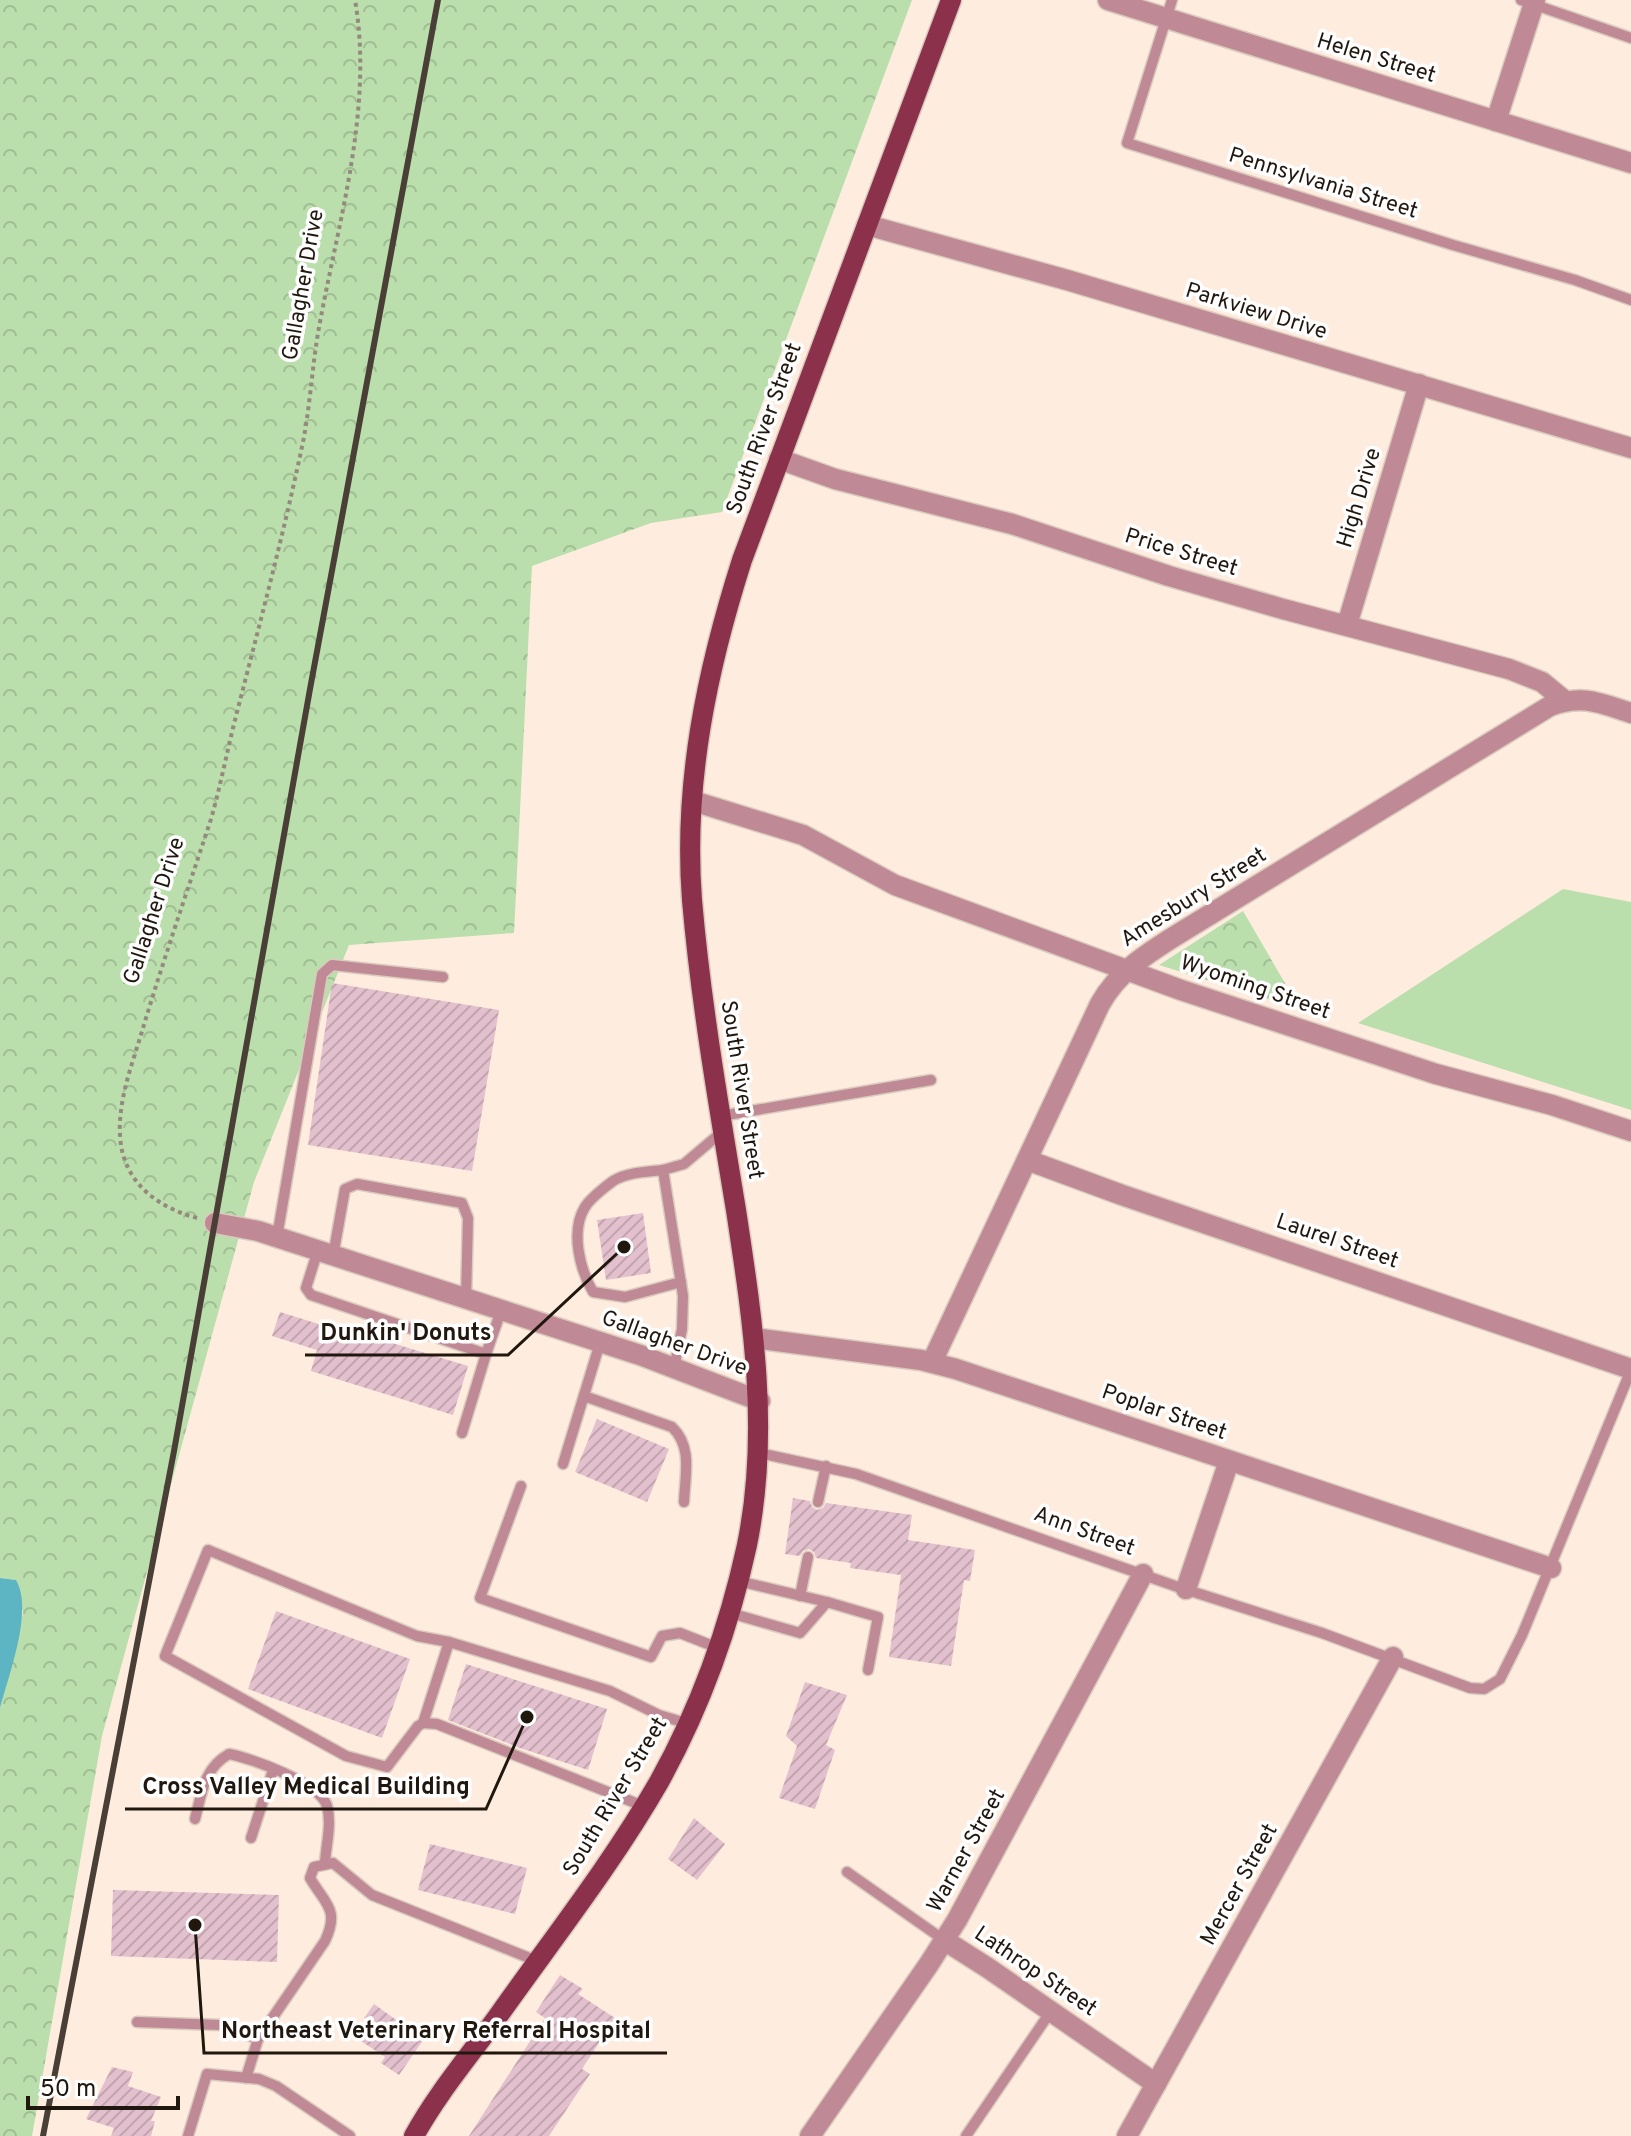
<svg xmlns="http://www.w3.org/2000/svg" width="1631" height="2136" viewBox="0 0 1631 2136" font-family="Overpass,sans-serif">
<style>
.forest{fill:url(#forest-crowns)}
.garden{fill:#badeac}
.water{fill:#5db4c2}
.building{fill:url(#building-hatch)}
.lines{fill:none;stroke-linecap:round;stroke-linejoin:round}
.service-casing{stroke:#dacbbe;stroke-width:13}
.minor-casing{stroke:#dacbbe;stroke-width:23}
.primary-casing{stroke:#dacbbe;stroke-width:23}
.path{stroke:#95887d;stroke-width:4;stroke-dasharray:4 4;stroke-linecap:butt}
.service{stroke:#bf8a95;stroke-width:10}
.minor{stroke:#bf8a95;stroke-width:20}
.primary{stroke:#8b314b;stroke-width:20}
.rail{stroke:#4a3f36;stroke-width:6}
.labels{text-anchor:middle;dominant-baseline:central;stroke-width:7;stroke-linejoin:round;paint-order:stroke}
.street-label{font-size:22px;fill:#20170f;stroke:#fefefe}
.leader{fill:none;stroke:#20170f;stroke-width:3}
.callout-dot{fill:#20170f;stroke:#fefefe;stroke-width:3}
.callout-label{font-size:24px;text-anchor:middle;font-weight:bold;fill:#20170f;stroke:#fefefe;stroke-width:7;stroke-linejoin:round;paint-order:stroke}
</style>
<defs>
<pattern id="forest-crowns" width="20" height="18" patternUnits="userSpaceOnUse" patternTransform="scale(2)"><rect width="20" height="18" fill="#badeac"/><path d="M2 6a3 3 0 1 1 6 0M12 15a3 3 0 1 1 6 0" fill="none" stroke="#a0be93"/></pattern>
<pattern id="building-hatch" width="6" height="6" patternUnits="userSpaceOnUse" patternTransform="scale(2)"><rect width="6" height="6" fill="#e3c0cd"/><path d="M-1 1l2-2M0 6l6-6M5 7l2-2" fill="none" stroke="#c2a4af"/></pattern>
</defs>
<rect width="100%" height="100%" fill="#feeddf"/>
<!-- forest -->
<g class="forest">
<polygon points="0,0 912,0 722,512 651,523 532,566 514,933 349,945 254,1182 102,1736 32,2136 0,2136 0,1709 23,1613 16,1580 0,1578"/>
<polygon points="1243,911 1300,1009 1159,965"/>
</g>
<!-- garden -->
<polygon class="garden" points="1563,889 1631,902 1631,1110 1358,1023"/>
<!-- water -->
<path class="water" d="M 0,1578 L 16,1580 C 34,1611 8,1676 0,1709 Z"/>
<!-- building -->
<g class="building">
<polygon points="332,983 499,1010 472,1171 308,1145"/>
<polygon points="643,1213 651,1273 606,1280 597,1220"/>
<polygon points="280,1312 325,1326 326,1323 468,1366 453,1415 311,1371 317,1350 272,1336"/>
<polygon points="597,1419 669,1449 647,1502 575,1472"/>
<polygon points="793,1498 810,1501 812,1507 817,1510 823,1508 826,1503 912,1515 908,1540 975,1550 970,1581 964,1580 951,1666 889,1657 901,1575 850,1568 851,1563 816,1558 814,1552 809,1549 803,1551 800,1556 785,1554"/>
<polygon points="276,1611 410,1659 382,1738 248,1689"/>
<polygon points="466,1664 607,1709 588,1770 520,1748 448,1720"/>
<polygon points="805,1682 847,1695 826,1745 835,1750 815,1809 779,1798 797,1746 786,1736"/>
<polygon points="694,1818 725,1844 697,1880 668,1859"/>
<polygon points="430,1844 527,1868 515,1914 418,1890"/>
<polygon points="113,1890 279,1895 277,1962 111,1956"/>
<polygon points="560,1975 583,1989 578,1994 615,2018 582,2069 590,2074 549,2136 469,2136 545,2018 536,2012"/>
<polygon points="374,2004 406,2027 409,2023 426,2036 399,2075 381,2063 385,2057 358,2039 371,2023 364,2018"/>
<polygon points="112,2067 133,2072 128,2086 161,2097 151,2121 155,2121 151,2136 111,2136 114,2128 86,2119"/>
</g>
<g class="lines">
<!-- service casing -->
<g class="service-casing">
<g id="service">
<polyline points="1172,0 1127,143 1453,245 1575,280 1631,300"/>
<polyline points="1521,0 1631,38"/>
<polyline points="721,1116 931,1080"/>
<path d="M 663,1170 C 647,1172 627,1172 613,1181 C 605,1187 590,1199 585,1207 C 570,1231 580,1270 593,1292 L 625,1297 L 681,1282"/>
<polyline points="277,1237 322,974 332,965 443,977"/>
<polyline points="318,1250 306,1288 311,1295 486,1354 501,1311"/>
<polyline points="333,1256 345,1189 357,1184 462,1203 468,1218 466,1299"/>
<polyline points="674,1368 682,1329 683,1296 663,1170 684,1164 723,1131"/>
<path d="M 584,1396 L 672,1427 C 693,1447 685,1475 684,1502"/>
<polyline points="462,1433 486,1354"/>
<polyline points="759,1453 856,1474 1178,1587 1322,1633 1470,1688 1484,1689 1500,1679 1522,1635 1631,1370"/>
<polyline points="563,1464 600,1343"/>
<polyline points="521,1486 480,1598 651,1657 662,1636 680,1633 718,1648"/>
<polyline points="818,1502 826,1466"/>
<polyline points="800,1596 808,1557"/>
<polyline points="827,1602 878,1617 868,1670"/>
<polyline points="730,1613 800,1633 827,1602 738,1581"/>
<polyline points="423,1723 449,1642"/>
<polyline points="643,1806 437,1724 423,1723 418,1726 387,1767 346,1756 165,1656 208,1550 417,1636 449,1642 610,1691 659,1715 689,1724"/>
<path d="M 195,1819 C 202,1792 204,1768 229,1754 C 251,1758 320,1783 327,1806 C 332,1824 326,1845 325,1863"/>
<polyline points="251,1838 273,1770"/>
<polyline points="847,1872 944,1940"/>
<path d="M 137,2022 L 220,2025 L 258,2039 L 325,1941 C 340,1909 325,1904 310,1878 L 314,1867 L 333,1863 L 372,1895 L 537,1961"/>
<polyline points="246,2078 258,2039"/>
<polyline points="188,2136 207,2074 259,2079 276,2086 350,2136"/>
<polyline points="966,2136 1051,2011"/>
</g>
</g>
<!-- minor casing -->
<g class="minor-casing">
<g id="minor">
<polyline points="1108,0 1631,163"/>
<polyline points="1496,121 1535,0"/>
<polyline points="867,225 1067,280 1631,448"/>
<polyline points="779,459 835,479 1012,524 1169,576 1283,609 1509,669 1542,682 1565,701"/>
<polyline points="1347,625 1419,384"/>
<polyline points="693,801 803,835 895,885 1181,990 1436,1074 1552,1105 1631,1131"/>
<polyline points="1027,1160 1122,1195 1631,1369"/>
<polyline points="215,1223 258,1231 640,1355 760,1401"/>
<polyline points="754,1338 921,1360 956,1369 1551,1568"/>
<path d="M 932,1362 L 1100,1004 C 1118,972 1145,955 1175,936 L 1550,706 C 1583,694 1600,703 1631,713"/>
<polyline points="1186,1589 1229,1461"/>
<polyline points="944,1940 988,1968 1156,2084"/>
<polyline points="810,2136 929,1964 957,1920 1143,1574"/>
<polyline points="1127,2136 1393,1657"/>
</g>
</g>
<!-- primary casing -->
<g class="primary-casing">
<path id="primary" d="M 414,2136 C 438,2092 472,2053 501,2012 C 555,1936 613,1862 659,1782 C 700,1708 729,1628 747,1545 C 770,1432 753,1322 736,1210 C 719,1107 701,1004 692,900 C 683,783 707,670 742,560 L 951,0"/>
</g>
<!-- path -->
<path class="path" d="M 197,1218 C 156,1207 122,1181 120,1135 C 118,1099 133,1062 143,1028 C 164,958 188,889 211,819 C 220,788 226,756 234,724 C 258,630 283,537 303,442 C 310,406 312,369 318,333 C 337,225 374,110 355,0"/>
<!-- service -->
<use href="#service" class="service"/>
<!-- minor -->
<use href="#minor" class="minor"/>
<!-- primary -->
<use href="#primary" class="primary"/>
<!-- rail -->
<polyline class="rail" points="43,2136 174,1451 310,689 438,0"/>
</g>
<g class="labels">
<!-- street labels -->
<g class="street-label">
<text transform="translate(1376 59) rotate(17)">Helen Street</text>
<text transform="translate(1323 184) rotate(17)">Pennsylvania Street</text>
<text transform="translate(304 285) rotate(-80)">Gallagher Drive</text>
<text transform="translate(1256 312) rotate(17)">Parkview Drive</text>
<text transform="translate(765 429) rotate(-70)">South River Street</text>
<text transform="translate(1360 498) rotate(-73)">High Drive</text>
<text transform="translate(1181 553) rotate(17)">Price Street</text>
<text transform="translate(1194 898) rotate(-32)">Amesbury Street</text>
<text transform="translate(155 911) rotate(-72)">Gallagher Drive</text>
<text transform="translate(1255 988) rotate(19)">Wyoming Street</text>
<text transform="translate(741 1090) rotate(81)">South River Street</text>
<text transform="translate(1337 1242) rotate(19)">Laurel Street</text>
<text transform="translate(674 1344) rotate(20)">Gallagher Drive</text>
<text transform="translate(1164 1413) rotate(19)">Poplar Street</text>
<text transform="translate(1084 1532) rotate(20)">Ann Street</text>
<text transform="translate(616 1797) rotate(-59)">South River Street</text>
<text transform="translate(967 1851) rotate(-61)">Warner Street</text>
<text transform="translate(1240 1885) rotate(-61)">Mercer Street</text>
<text transform="translate(1035 1972) rotate(34)">Lathrop Street</text>
</g>
</g>
<!-- callouts -->
<path class="leader" d="M624 1247L508 1355H305M527 1717L486 1809H125M195 1925L204 2053H667"/>
<g class="callout-dot">
<circle cx="624" cy="1247" r="8"/>
<circle cx="527" cy="1717" r="8"/>
<circle cx="195" cy="1925" r="8"/>
</g>
<g class="callout-label">
<text x="406" y="1340">Dunkin' Donuts</text>
<text x="306" y="1794">Cross Valley Medical Building</text>
<text x="436" y="2038">Northeast Veterinary Referral Hospital</text>
</g>
<!-- scale -->
<path d="M28 2096v12h150v-12" fill="none" stroke="#20170f" stroke-width="4"/>
<text x="40" y="2096" font-size="24" fill="#20170f" stroke="#fefefe" stroke-width="6" paint-order="stroke">50 m</text>
</svg>
